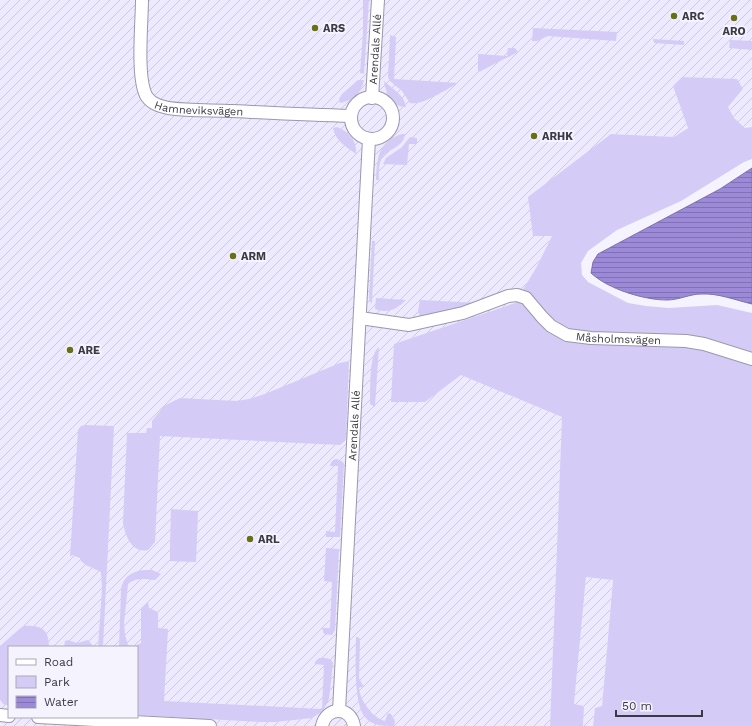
<svg xmlns="http://www.w3.org/2000/svg" width="752" height="726" viewBox="0 0 752 726" font-family="'Work Sans',sans-serif">
<style>
.industrial{fill:url(#industrial-furrows);fill-rule:evenodd}
.green{fill:#d4ccf7}
.water{fill:url(#water-rules);stroke:#7f72ac}
.lines{fill:none;stroke-linecap:round;stroke-linejoin:round}
.minor-casing{stroke:#9b97af;stroke-width:14}
.minor{stroke:#fff;stroke-width:12}
.poi-dot{fill:#686f15;stroke:#f5f3fe;stroke-width:1.5}
.labels{text-anchor:middle;dominant-baseline:central;stroke-width:4;stroke-linejoin:round;paint-order:stroke}
.poi-label{font-size:11px;font-weight:bold;fill:#3b3944;stroke:#f5f3fe;text-anchor:start}
.street-label{font-size:11px;fill:#3b3944;stroke:#f5f3fe}
</style>
<defs>
<pattern id="industrial-furrows" width="10" height="10" patternUnits="userSpaceOnUse"><rect width="10" height="10" fill="#ede9fe"/><path d="M-1 1l2-2M0 10L10 0M9 11l2-2" fill="none" stroke="#ccc9db"/></pattern>
<pattern id="water-rules" width="6" height="5" patternUnits="userSpaceOnUse"><rect width="6" height="5" fill="#9c8ad9"/><path d="M0 2.5h6" fill="none" stroke="#8072b2"/></pattern>
</defs>
<rect width="100%" height="100%" fill="#f5f3fe"/>
<!-- industrial -->
<g class="industrial">
<path d="M 0,0 L 752,0 L 752,127 L 745,128 L 734,118 L 728,107 L 743,90 L 673,86 L 688,127 L 674,137 L 611,134 L 552,235 L 536,268 L 515,303 L 394,344 L 425,402 L 461,375 L 562,417 L 550,726 L 0,726 ZM 9,647 L 137,647 L 137,717 L 9,717 Z"/>
<polygon points="586,577 613,579 602,706 595,708 593,726 583,726 584,720 574,704"/>
</g>
<!-- green -->
<g class="green">
<polygon points="363,0 369,0 364,74 360,73 363,32"/>
<polygon points="533,28 617,32 616,41 548,36 537,41 532,41"/>
<path d="M 390,35 L 396,37 L 394,79 L 458,83 C 447,89 422,106 410,103 L 402,91 L 390,81 L 388,77 Z"/>
<polygon points="653,39 684,41 684,44 683,45 654,43"/>
<polygon points="730,40 752,41 752,50 729,48"/>
<polygon points="508,48 515,48 518,52 479,72 478,72 478,54 507,56"/>
<polygon points="682,77 737,79 743,89 728,107 734,118 745,128 752,127 752,159 744,162 681,201 617,230 588,251 581,263 582,275 588,282 628,303 646,306 669,308 717,305 752,313 752,726 593,726 595,708 602,706 613,580 586,577 574,704 584,706 583,726 550,726 562,417 461,375 425,402 391,402 394,344 515,303 536,268 552,236 533,236 528,197 611,134 674,137 688,128 673,86"/>
<path d="M 358,80 L 364,80 C 361,94 354,100 340,103 L 339,99 L 342,94 Z"/>
<path d="M 384,81 C 392,89 404,94 406,107 C 393,108 385,92 384,81 Z"/>
<path d="M 337,127 C 349,132 357,140 356,154 C 346,147 335,140 333,128 Z"/>
<path d="M 402,134 L 405,134 C 403,149 387,148 382,158 C 378,165 379,173 379,180 L 376,180 C 377,157 378,142 402,134 Z"/>
<polygon points="410,137 417,138 417,144 409,144 407,165 383,164 386,158 402,147"/>
<polygon points="372,241 375,241 372,303 370,302 369,297"/>
<path d="M 376,298 L 406,300 C 397,309 388,314 375,309 Z"/>
<polygon points="420,300 481,303 440,315 420,317 418,311"/>
<path d="M 379,347 L 375,406 L 375,407 L 370,404 C 371,391 368,355 379,347 Z"/>
<path d="M 349,361 L 346,438 L 345,441 L 340,445 L 160,436 L 155,542 L 148,550 C 132,554 125,535 123,523 L 127,433 L 146,433 L 147,428 L 152,428 L 152,421 L 164,406 L 180,398 L 236,401 L 249,399 L 265,394 L 340,363 Z"/>
<polygon points="85,425 114,426 103,647 64,647 65,641 68,640 77,643 88,640 93,646 98,647 102,589 101,572 86,565 81,561 80,558 72,555 70,557 78,430 81,426"/>
<path d="M 337,459 L 343,462 L 344,464 L 340,537 L 326,537 L 326,531 L 335,532 L 338,466 L 330,466 C 331,462 333,459 337,459 Z"/>
<polygon points="171,509 198,511 196,562 170,561 170,546"/>
<polygon points="326,548 339,549 335,630 332,635 324,634 322,628 330,628 332,582 324,581"/>
<path d="M 145,570 L 152,570 L 161,574 L 155,580 C 145,579 136,577 128,584 L 124,624 L 125,635 L 128,645 L 135,646 L 141,643 L 141,608 L 148,602 L 149,608 L 158,612 L 158,628 L 168,629 L 164,701 L 320,709 L 322,708 L 324,665 L 315,664 L 315,662 L 319,658 C 325,658 330,657 333,663 L 329,699 L 323,711 L 312,718 L 275,722 L 262,722 L 137,715 L 137,647 L 119,647 L 121,591 C 122,577 132,571 145,570 Z"/>
<path d="M 23,626 C 41,625 49,629 49,647 L 9,647 L 9,705 C 4,705 2,704 0,699 L 0,646 Z"/>
<path d="M 356,637 L 358,637 L 360,639 L 359,678 L 362,684 L 364,686 L 359,688 C 360,701 373,718 385,721 L 388,713 L 391,714 L 395,721 L 394,726 C 384,726 372,726 365,717 C 353,703 356,655 356,637 Z"/>
</g>
<!-- water -->
<path class="water" d="M 752,168 L 752,304 C 735,300 718,293 701,294 C 690,294 679,300 667,300 C 644,300 608,289 591,273 L 593,262 L 598,254 L 720,189 Z"/>
<g class="lines">
<!-- minor casing -->
<g class="minor-casing">
<g id="minor">
<path id="s1" d="M 142,0 C 142,22 136,80 147,97 C 152,104 160,106 168,108 C 189,111 211,110 232,111 C 272,113 312,115 351,116"/>
<circle cx="372" cy="118" r="21"/>
<path id="s2" d="M 372,98 L 378,0"/>
<path id="s3" d="M 360,318 L 409,325 L 463,313 L 508,296 L 517,295 L 526,298 L 542,317 L 551,326 L 567,335 L 591,338 L 686,341 L 704,344 L 752,359"/>
<path id="s4" d="M 339,711 L 369,139"/>
<polyline points="0,715 9,716"/>
<polyline points="38,717 210,726"/>
<path d="M 322,726 C 326,706 351,706 354,726"/>
</g>
</g>
<!-- minor -->
<use href="#minor" class="minor"/>
</g>
<!-- markers -->
<g class="poi-dot">
<circle cx="674" cy="16" r="4"/>
<circle cx="734" cy="18" r="4"/>
<circle cx="315" cy="28" r="4"/>
<circle cx="534" cy="136" r="4"/>
<circle cx="233" cy="256" r="4"/>
<circle cx="70" cy="350" r="4"/>
<circle cx="250" cy="539" r="4"/>
</g>
<g class="labels">
<!-- poi labels -->
<g class="poi-label">
<text x="682" y="16">ARC</text>
<text x="323" y="28">ARS</text>
<text x="734" y="31" text-anchor="middle">ARO</text>
<text x="542" y="136">ARHK</text>
<text x="241" y="256">ARM</text>
<text x="78" y="350">ARE</text>
<text x="258" y="539">ARL</text>
</g>
<!-- street labels -->
<g class="street-label">
<text stroke="none"><textPath href="#s2" startOffset="49">Arendals Allé</textPath></text>
<text stroke="none"><textPath href="#s1" startOffset="153">Hamneviksvägen</textPath></text>
<text stroke="none"><textPath href="#s3" startOffset="279">Måsholmsvägen</textPath></text>
<text stroke="none"><textPath href="#s4" startOffset="286">Arendals Allé</textPath></text>
</g>
</g>
<!-- legend -->
<rect x="8" y="646" width="130" height="72" fill="#f5f3fe" stroke="#aba9b4"/>
<rect x="16" y="659" width="20" height="6" fill="#ffffff" stroke="#aba9b4"/>
<text x="44" y="666" font-size="12" fill="#3b3944">Road</text>
<rect x="16" y="676" width="20" height="12" fill="#d4ccf7" stroke="#aba9b4"/>
<text x="44" y="686" font-size="12" fill="#3b3944">Park</text>
<rect x="16" y="696" width="20" height="12" fill="url(#water-rules)" stroke="#aba9b4"/>
<text x="44" y="706" font-size="12" fill="#3b3944">Water</text>
<!-- scale -->
<path d="M616 710v6h86v-6" fill="none" stroke="#3b3944" stroke-width="2"/>
<text x="622" y="710" font-size="12" fill="#3b3944" stroke="#f5f3fe" stroke-width="3" paint-order="stroke">50 m</text>
</svg>
